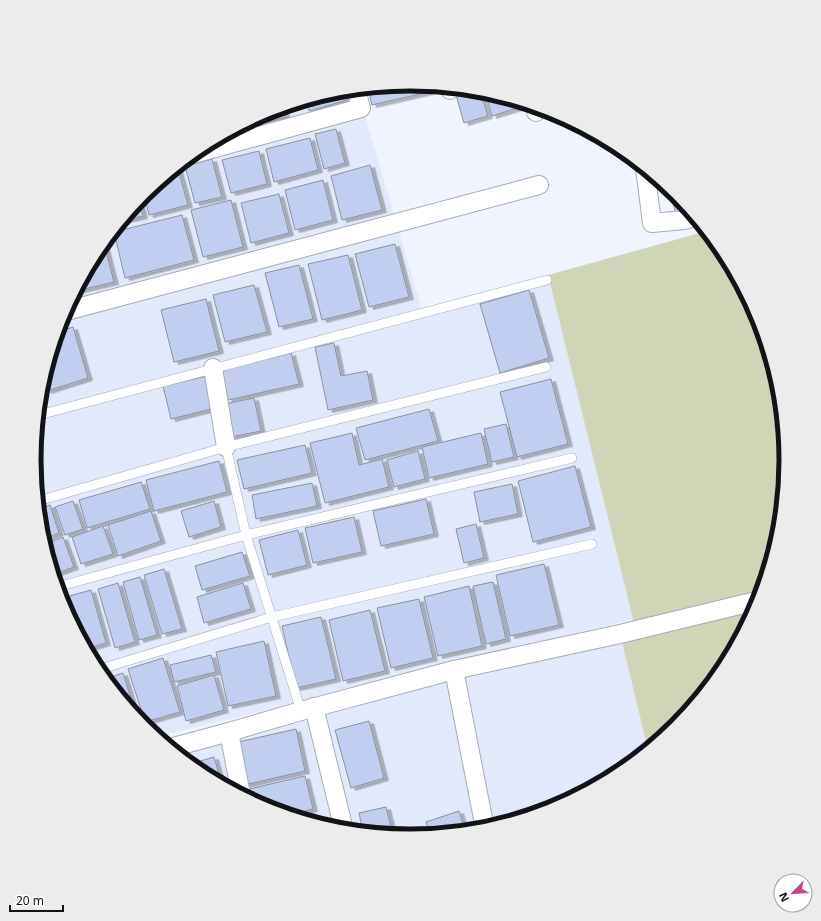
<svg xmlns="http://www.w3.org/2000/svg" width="821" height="921" viewBox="0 0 821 921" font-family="'Noto Sans',sans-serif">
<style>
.built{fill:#e1e9fa}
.green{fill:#d1d5b7}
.building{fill:#c1ceef;stroke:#8d919b;filter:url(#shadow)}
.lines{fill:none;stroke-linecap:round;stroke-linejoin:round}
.lane-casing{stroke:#a6abb5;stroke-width:10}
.street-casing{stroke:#a6abb5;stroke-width:20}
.lane{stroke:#fff;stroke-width:9}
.street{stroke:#fff;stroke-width:18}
.rim{fill:none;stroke:#121317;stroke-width:5}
</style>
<defs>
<filter id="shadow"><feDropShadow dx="4.5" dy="2.5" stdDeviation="0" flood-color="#0004"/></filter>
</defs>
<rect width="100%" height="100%" fill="#eff4ff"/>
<!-- built -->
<g class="built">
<polygon points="357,89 423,313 548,275 633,619 157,737 144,727 97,669 63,604 41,534 34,460 41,387 63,316 98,251 144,194 202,147 267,113 337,91"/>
<polygon points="621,638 648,750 619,774 554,808 484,830 410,837 337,830 266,808 201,773 178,754 310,715"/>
</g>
<!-- green -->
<polygon class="green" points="707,231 724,252 758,317 780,387 787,461 780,534 758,605 723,670 677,727 648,750 621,638 633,619 548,275"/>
<!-- building -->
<g class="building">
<polygon points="411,84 432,86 433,91 372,105 368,88"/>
<polygon points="454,88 480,91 488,116 464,123"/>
<polygon points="351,90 354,98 309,111 306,101 337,91"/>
<polygon points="485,92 527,104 527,105 492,116"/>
<polygon points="283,108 286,117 265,123 262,115"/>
<polygon points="257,118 259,124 221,137"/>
<polygon points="336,129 345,163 324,169 315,134"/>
<polygon points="310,138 318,170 274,182 266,149"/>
<polygon points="259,151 267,184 231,193 222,160"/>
<polygon points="212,159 222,197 195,203 185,166"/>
<polygon points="370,165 382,210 342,220 331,176"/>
<polygon points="178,169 188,205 149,215 144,195 174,170"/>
<polygon points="323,180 333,220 295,230 285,190"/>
<polygon points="669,188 677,194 693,214 677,218"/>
<polygon points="279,194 289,233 251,243 241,203"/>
<polygon points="231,200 243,247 203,257 191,210"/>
<polygon points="139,201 143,216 122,221"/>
<polygon points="182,215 194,260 125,278 114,232"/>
<polygon points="104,243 114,282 76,291 98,251"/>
<polygon points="395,244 409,297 369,307 355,254"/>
<polygon points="348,255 362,310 322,320 308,264"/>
<polygon points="299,265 313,319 279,327 265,273"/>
<polygon points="254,285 267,332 225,342 213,295"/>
<polygon points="529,290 549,358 500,373 480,304"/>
<polygon points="206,299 219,351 174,362 161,310"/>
<polygon points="73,327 88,378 47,391 43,380 58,332"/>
<polygon points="334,343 341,376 367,371 373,400 328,410 315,347"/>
<polygon points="291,353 299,384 228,400 221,370"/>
<polygon points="207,376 215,408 171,419 163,386"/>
<polygon points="551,379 568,444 517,457 500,392"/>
<polygon points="254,398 261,431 231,437 224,404"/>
<polygon points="429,409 438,441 365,460 356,428"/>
<polygon points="506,424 514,457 492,462 484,429"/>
<polygon points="352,433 359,465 382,459 389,487 325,503 310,443"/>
<polygon points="481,433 488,464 429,478 422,447"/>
<polygon points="305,445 312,473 244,489 237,460"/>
<polygon points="418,451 425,479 394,487 387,460"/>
<polygon points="219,461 227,492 154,511 146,480"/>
<polygon points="575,466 591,527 533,542 518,481"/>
<polygon points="141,482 150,509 87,528 79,500"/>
<polygon points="312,483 317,506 256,519 252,495"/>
<polygon points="512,484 518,514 480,522 474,492"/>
<polygon points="426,499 434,534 381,546 373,511"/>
<polygon points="73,501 83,529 65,535 55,507"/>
<polygon points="214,501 221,527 189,537 181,511"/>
<polygon points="50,505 59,533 43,539 39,509"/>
<polygon points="151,511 161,541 118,556 108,525"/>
<polygon points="354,517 362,552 313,563 305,528"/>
<polygon points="476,524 484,558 464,563 456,529"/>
<polygon points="103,526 113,554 81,564 72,537"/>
<polygon points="298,530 307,565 268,575 259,540"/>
<polygon points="63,537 74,567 54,574 44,544"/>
<polygon points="242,552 250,576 202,590 195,566"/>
<polygon points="544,564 559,625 510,636 496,575"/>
<polygon points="164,569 182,629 162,634 144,575"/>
<polygon points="140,577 157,635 139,640 123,582"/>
<polygon points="493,582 506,639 486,644 473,586"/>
<polygon points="118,583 135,642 115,648 98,589"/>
<polygon points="243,583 251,609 204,623 197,597"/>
<polygon points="469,586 482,646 438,656 424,597"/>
<polygon points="91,590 106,643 86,649 76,629 66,597"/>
<polygon points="419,599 433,658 391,668 377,608"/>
<polygon points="370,610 385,671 343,681 329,620"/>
<polygon points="321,617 336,679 296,688 282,626"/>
<polygon points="264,641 276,696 228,706 216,652"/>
<polygon points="211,655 216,672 174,682 170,665"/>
<polygon points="163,658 180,712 145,722 128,669"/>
<polygon points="123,673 137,718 105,679"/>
<polygon points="214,675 224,710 186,721 177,686"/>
<polygon points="369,721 384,778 351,788 335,730"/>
<polygon points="296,729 305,771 244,785 234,743"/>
<polygon points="214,757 222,785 201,773 190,764"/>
<polygon points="305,776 313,809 289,815 266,808 247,798 245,790"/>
<polygon points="386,807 393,835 363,832 359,813"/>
<polygon points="459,811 465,832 430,835 426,822"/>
<polygon points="318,819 319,824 306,820"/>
</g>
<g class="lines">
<!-- lane casing -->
<g class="lane-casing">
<g id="lane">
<polyline points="39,415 547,280"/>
<polyline points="226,447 246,535 301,711"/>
<polyline points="38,501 226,447 546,367"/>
<polyline points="57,587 246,535 572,458"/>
<polyline points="97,670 272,617 592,544"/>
</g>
</g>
<!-- street casing -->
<g class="street-casing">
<g id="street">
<polyline points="450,88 450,90"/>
<polyline points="535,107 536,112"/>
<polyline points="193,154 361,108 356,89"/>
<polyline points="645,168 652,223 684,220 696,217"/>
<polyline points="66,311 539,185"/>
<polyline points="213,368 226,447"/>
<polyline points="454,670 485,829"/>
<polyline points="314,707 344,830"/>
<polyline points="170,748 229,732"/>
<polyline points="241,795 229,732 301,711 454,670 620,634 760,600"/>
</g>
</g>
<!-- lane -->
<use href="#lane" class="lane"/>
<!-- street -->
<use href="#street" class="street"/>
</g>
<!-- crop -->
<path d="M0 0H821V921H0ZM41 460a369 369 0 1 1 738 0a369 369 0 1 1-738 0Z" fill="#ececec" fill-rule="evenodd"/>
<path class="rim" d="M41 460a369 369 0 1 1 738 0a369 369 0 1 1-738 0Z"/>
<!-- north arrow -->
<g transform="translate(793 893) rotate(245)"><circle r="19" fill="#ffffff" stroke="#a0a1a2"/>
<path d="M0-3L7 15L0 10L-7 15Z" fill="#c9468c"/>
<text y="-6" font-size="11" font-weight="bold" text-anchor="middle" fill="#121317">N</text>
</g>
<!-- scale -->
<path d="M10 905v6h53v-6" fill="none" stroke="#121317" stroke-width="2"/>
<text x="16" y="905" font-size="12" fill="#121317" stroke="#ffffff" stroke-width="3" paint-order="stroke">20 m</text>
</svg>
